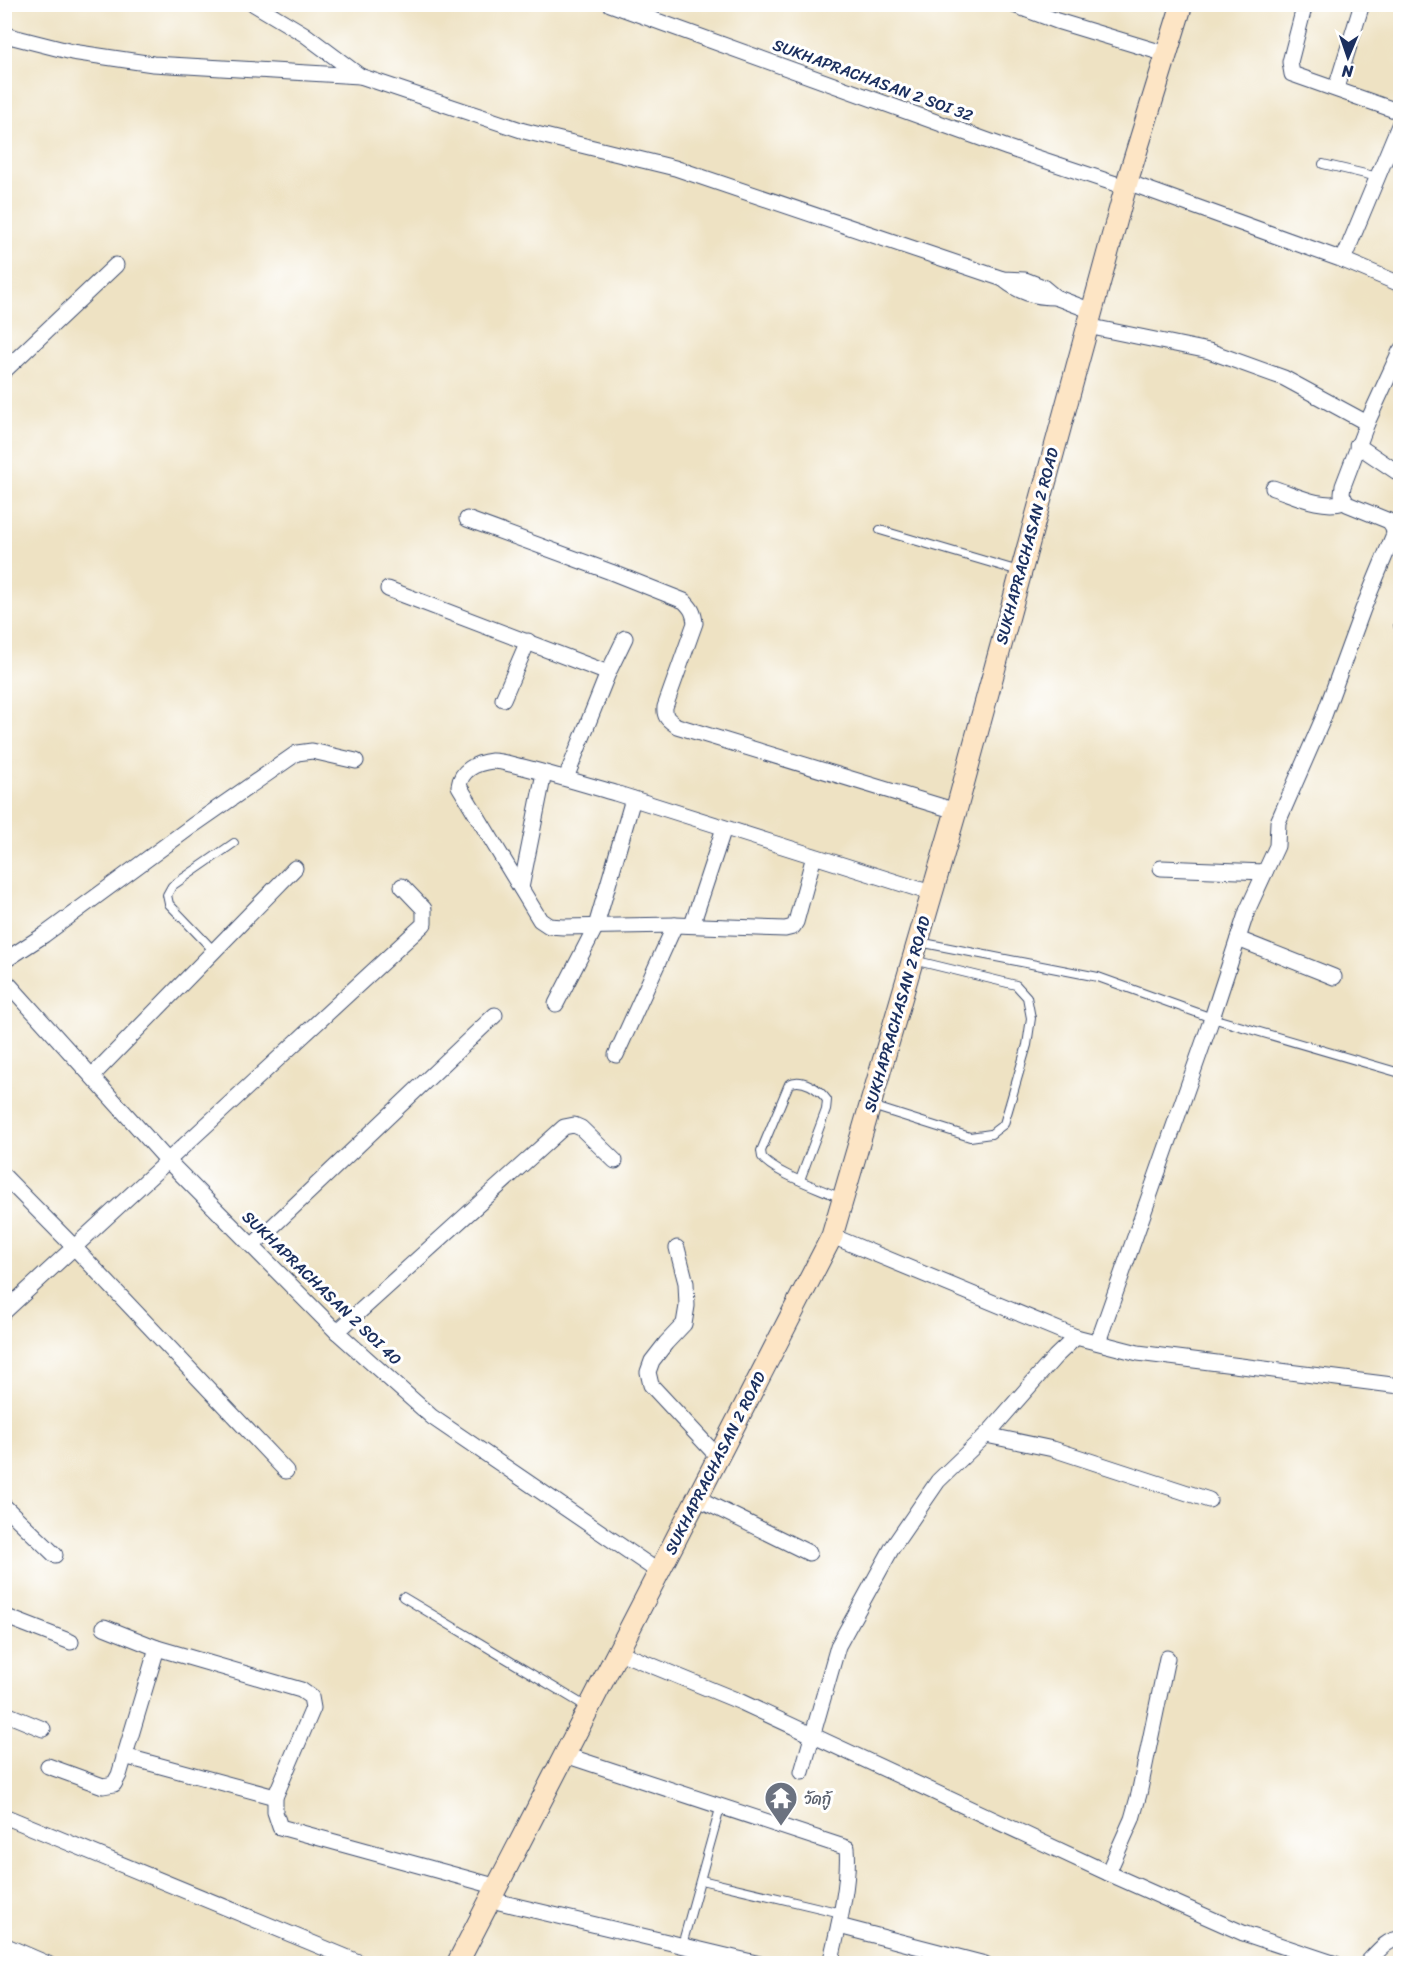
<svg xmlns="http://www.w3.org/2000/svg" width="1405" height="1968" viewBox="0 0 1405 1968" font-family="Sriracha,'Playpen Sans Thai',sans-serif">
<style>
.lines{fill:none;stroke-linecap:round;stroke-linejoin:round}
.lane-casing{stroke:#3b4a6d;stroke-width:10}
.street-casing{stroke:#3b4a6d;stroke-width:17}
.secondary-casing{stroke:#3b4a6d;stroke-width:23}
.lane{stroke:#fff;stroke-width:8}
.street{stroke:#fff;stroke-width:15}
.secondary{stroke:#fde5c5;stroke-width:21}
.labels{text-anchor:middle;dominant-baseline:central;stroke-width:6;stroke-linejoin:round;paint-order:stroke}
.street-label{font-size:16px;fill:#1b2f5e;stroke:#fff}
.worship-label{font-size:16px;fill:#5b616d;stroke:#fff;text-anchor:start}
</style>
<rect width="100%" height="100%" fill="#fff"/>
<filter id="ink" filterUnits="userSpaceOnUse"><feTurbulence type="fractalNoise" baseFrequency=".0167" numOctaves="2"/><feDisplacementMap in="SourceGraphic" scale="12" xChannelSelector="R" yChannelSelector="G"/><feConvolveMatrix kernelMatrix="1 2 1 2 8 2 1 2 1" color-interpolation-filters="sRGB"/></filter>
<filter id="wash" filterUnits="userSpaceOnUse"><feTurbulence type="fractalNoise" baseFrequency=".008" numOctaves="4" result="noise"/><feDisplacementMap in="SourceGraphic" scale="24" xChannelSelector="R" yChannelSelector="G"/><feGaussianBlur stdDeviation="1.35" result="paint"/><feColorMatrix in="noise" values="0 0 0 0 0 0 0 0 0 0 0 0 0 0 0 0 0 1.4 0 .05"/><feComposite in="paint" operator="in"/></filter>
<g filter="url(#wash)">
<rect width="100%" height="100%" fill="#eee2c3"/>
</g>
<g filter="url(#ink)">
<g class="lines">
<!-- lane casing -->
<g class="lane-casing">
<g id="lane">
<polyline points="1323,164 1378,177"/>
<polyline points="880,530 1019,571"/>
<polyline points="1400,605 1398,624 1400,634"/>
<polyline points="919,942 1098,977 1212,1018 1400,1073"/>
<polyline points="214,951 169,904 167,895 172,886 234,843"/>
<polyline points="872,1106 970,1137 991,1134 1004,1124 1027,1045 1031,1018 1027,997 1016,985 913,960"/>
<path d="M 800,1180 L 826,1110 L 827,1100 C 819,1089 802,1077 789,1084 L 761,1151 L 762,1157 C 773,1173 822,1189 841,1198"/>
<polyline points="403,1597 587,1707"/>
<polyline points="701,1880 841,1913"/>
<polyline points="682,1945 721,1805"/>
</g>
</g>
<!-- street casing -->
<g class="street-casing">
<g id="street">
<polyline points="254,4 304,34 360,76"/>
<polyline points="610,4 1008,148 1125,187"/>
<polyline points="1011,4 1057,21 1166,54"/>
<polyline points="1305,4 1290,62 1292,74 1400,112"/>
<polyline points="4,33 9,36 72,52 153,64 360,76 524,131 675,168 1003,279 1025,280 1043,287 1055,297 1092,311"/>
<polyline points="1336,88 1362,4"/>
<polyline points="1127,182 1343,260 1400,284"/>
<polyline points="1343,260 1400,123"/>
<path d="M 1003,279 C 1020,293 1034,297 1055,297"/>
<polyline points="1087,326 1209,351 1284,378 1367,423"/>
<polyline points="4,371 116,265"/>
<polyline points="1357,445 1400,474"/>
<path d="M 1273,488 C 1295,495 1321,509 1344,502"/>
<path d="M 467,519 L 611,572 L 684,601 C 691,608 694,612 695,623 L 665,707 C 664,718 669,720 677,726 L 956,811"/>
<polyline points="388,589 608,673"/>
<polyline points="503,699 528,641"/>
<polyline points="566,778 608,673 625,638"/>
<path d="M 814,856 L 796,922 L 793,927 L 785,929 L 675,925 L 563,927 L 549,926 L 540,920 L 459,786 C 461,770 476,763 492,761 C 502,761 513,765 523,767 C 554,775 584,784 615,793 C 720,826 826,860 931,893"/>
<polyline points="1161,868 1265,872"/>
<polyline points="521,888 544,773"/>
<polyline points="692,925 724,828"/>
<polyline points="1238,939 1334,977"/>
<polyline points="4,961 44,935 192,826 297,753 312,751 356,761"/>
<polyline points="4,979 168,1161 337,1332 432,1417 659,1572"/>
<polyline points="556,1004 596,926 633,799"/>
<polyline points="616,1055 675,925"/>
<polyline points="92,1076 295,868"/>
<polyline points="4,1176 74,1247 286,1471"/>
<polyline points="832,1236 1076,1337 1138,1353 1400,1386"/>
<polyline points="252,1246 495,1015"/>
<polyline points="677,1248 686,1283 687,1306 684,1324 666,1343 652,1361 648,1372 651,1385 718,1457"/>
<polyline points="4,1312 424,924 424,909 402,886"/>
<polyline points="337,1332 564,1127 574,1125 581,1128 615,1161"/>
<polyline points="1098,1342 1212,1018 1247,911 1277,846 1278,822 1322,721 1363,609 1394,534 1393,527 1389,521 1347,504 1342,494 1343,486 1367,423 1400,351"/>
<polyline points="986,1435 1053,1449 1209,1500"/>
<polyline points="697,1498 809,1553"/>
<polyline points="4,1506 55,1555"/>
<polyline points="4,1616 71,1642"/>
<polyline points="104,1627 157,1648 301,1690 311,1697 313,1708 275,1797 275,1812 280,1827 498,1887"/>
<polyline points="619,1652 741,1702 1108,1873 1243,1933 1336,1964"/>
<polyline points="4,1713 43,1729"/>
<path d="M 565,1755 L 847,1848 C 850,1882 838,1929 830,1964"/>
<polyline points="124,1756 275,1797"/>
<polyline points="48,1766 103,1786 114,1784 119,1775 157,1648"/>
<polyline points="802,1772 838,1646 892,1548 938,1481 991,1430 1055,1357 1076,1337"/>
<polyline points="4,1816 363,1964"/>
<polyline points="1108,1873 1132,1819 1139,1794 1167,1658"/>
<polyline points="491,1900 760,1964"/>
<polyline points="839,1926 985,1964"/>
<polyline points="4,1945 48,1964"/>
<path d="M 1366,1964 C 1376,1954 1386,1939 1400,1939"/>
</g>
</g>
<!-- secondary casing -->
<g class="secondary-casing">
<polyline id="secondary" points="457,1964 832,1236 956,811 1127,182 1182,4"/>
</g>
<!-- lane -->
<use href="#lane" class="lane"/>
<!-- street -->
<use href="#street" class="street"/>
<!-- secondary -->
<use href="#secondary" class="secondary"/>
</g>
</g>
<!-- icons -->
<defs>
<g id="temple-pin" transform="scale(1.725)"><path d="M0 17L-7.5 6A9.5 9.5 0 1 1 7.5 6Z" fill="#6b7280" stroke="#fff"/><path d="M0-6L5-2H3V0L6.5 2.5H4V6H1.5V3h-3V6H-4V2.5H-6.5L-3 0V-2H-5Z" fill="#fff"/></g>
</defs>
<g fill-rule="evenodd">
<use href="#temple-pin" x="781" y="1798"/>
</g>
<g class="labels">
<!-- street labels -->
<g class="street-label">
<text transform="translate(873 80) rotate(20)">SUKHAPRACHASAN 2 SOI 32</text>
<text transform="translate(1027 546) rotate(-75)">SUKHAPRACHASAN 2 ROAD</text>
<text transform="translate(897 1014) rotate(-74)">SUKHAPRACHASAN 2 ROAD</text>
<text transform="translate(322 1288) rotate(44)">SUKHAPRACHASAN 2 SOI 40</text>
<text transform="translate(715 1463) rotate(-63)">SUKHAPRACHASAN 2 ROAD</text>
</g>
<!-- worship labels -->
<g class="worship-label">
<text x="804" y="1798">วัดกู้</text>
</g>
</g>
<!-- margin -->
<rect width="1405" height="1968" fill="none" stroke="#fff" stroke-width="24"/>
<!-- north arrow -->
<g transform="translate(1348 57) rotate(182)" stroke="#ffffff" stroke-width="4.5" paint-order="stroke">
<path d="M0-4.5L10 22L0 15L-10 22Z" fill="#1b2f5e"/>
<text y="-9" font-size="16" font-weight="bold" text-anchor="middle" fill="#1b2f5e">N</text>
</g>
</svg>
